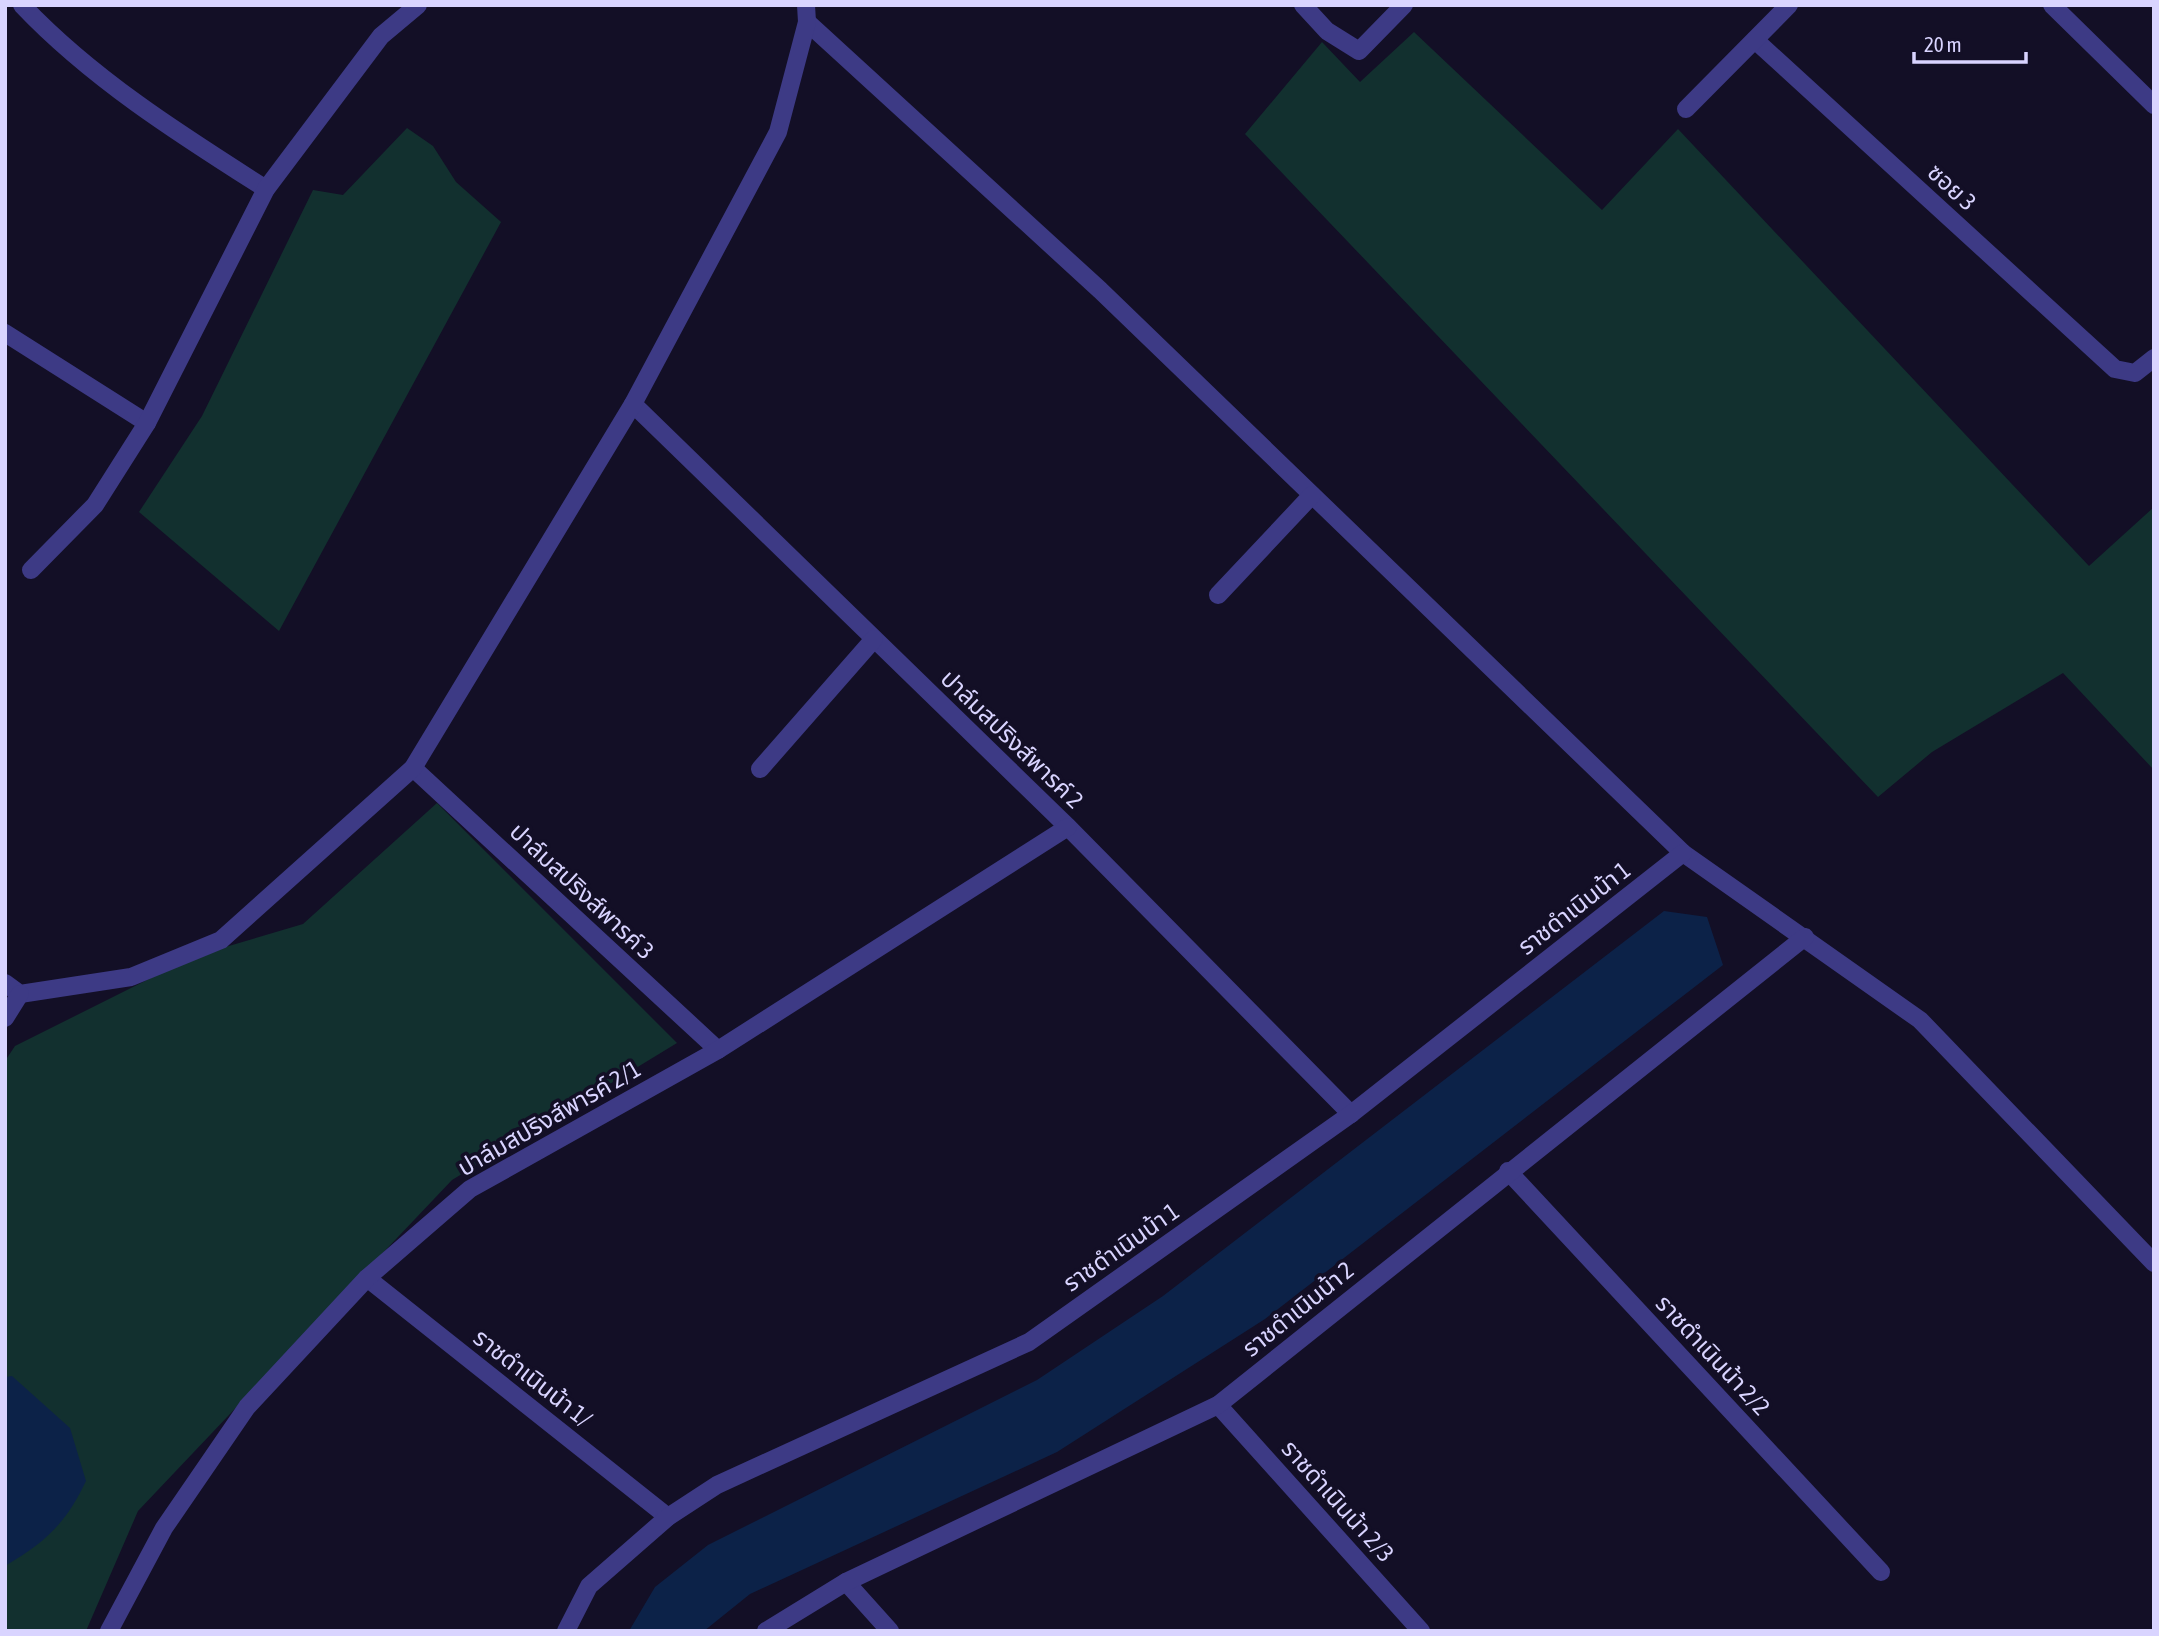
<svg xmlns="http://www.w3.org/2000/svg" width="2159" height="1636" viewBox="0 0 2159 1636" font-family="'Asap Condensed','Noto Sans Thai',sans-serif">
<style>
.green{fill:#12302f}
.water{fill:#0c2248}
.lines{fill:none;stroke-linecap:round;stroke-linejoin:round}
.street{stroke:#3d3a85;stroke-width:18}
.labels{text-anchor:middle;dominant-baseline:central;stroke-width:7;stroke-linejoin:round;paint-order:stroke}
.street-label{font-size:24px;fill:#d9d4ff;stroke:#130f26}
</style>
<rect width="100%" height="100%" fill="#130f26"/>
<!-- green -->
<g class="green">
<polygon points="1414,32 1602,210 1678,129 2089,566 2154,507 2154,770 2063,673 1932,752 1878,797 1245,134 1322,42 1360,82"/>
<polygon points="407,128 433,146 456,182 501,222 279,631 139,512 202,416 313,190 343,195"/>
<polygon points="437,803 677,1043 452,1180 138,1511 86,1631 5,1631 5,1061 15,1046 195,956 303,924"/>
</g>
<!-- water -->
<g class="water">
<polygon points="1664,911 1707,917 1723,965 1265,1319 1057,1452 750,1594 704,1631 629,1631 655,1587 708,1545 1037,1380 1163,1296"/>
<path d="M 12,1376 L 70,1428 L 86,1481 C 66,1523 46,1542 5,1566 L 5,1377 Z"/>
</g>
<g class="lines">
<!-- street -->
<g class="street">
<path d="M 22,5 C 92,79 181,135 266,189"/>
<polyline points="1303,5 1327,31 1359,51 1404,5"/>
<polyline points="2052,5 2154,105"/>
<polyline points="807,22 1100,290 1683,853 1920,1020 2154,1263"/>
<polyline points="1755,40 2115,369 2135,373 2154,358"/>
<polyline points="1686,109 1789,5"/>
<polyline points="5,333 147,423"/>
<polyline points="633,404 1068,827 1351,1114"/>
<polyline points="31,570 95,505 147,423 266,189 381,36 418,5"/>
<polyline points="1218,595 1312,495"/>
<polyline points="413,768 718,1050"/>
<polyline points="760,769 874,639"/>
<polyline points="5,983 20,994 131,977 221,940 413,768 633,404 778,132 807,22 806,5"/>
<polyline points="5,1018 20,994"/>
<polyline points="1508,1171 1881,1572"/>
<polyline points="367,1278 668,1517"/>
<polyline points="1218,1405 1421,1631"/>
<polyline points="846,1582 890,1631"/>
<polyline points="109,1631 164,1528 247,1407 367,1278 470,1189 718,1050 1068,827"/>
<polyline points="566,1631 589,1586 668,1517 717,1485 1029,1342 1351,1114 1683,853"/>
<polyline points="766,1631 846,1582 1218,1405 1805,937"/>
</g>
</g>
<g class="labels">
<!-- street labels -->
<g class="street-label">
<text transform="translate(1952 187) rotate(43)">ซอย 3</text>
<text transform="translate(1012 739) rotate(44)">ปาล์มสปริงส์พารค์ 2</text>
<text transform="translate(582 891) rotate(43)">ปาล์มสปริงส์พารค์ 3</text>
<text transform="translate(1574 908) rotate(-38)">ราชดำเนินน้า 1</text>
<text transform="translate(549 1118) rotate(-30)">ปาล์มสปริงส์พารค์ 2/1</text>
<text transform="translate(1121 1247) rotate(-35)">ราชดำเนินน้า 1</text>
<text transform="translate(1298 1309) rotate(-39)">ราชดำเนินน้า 2</text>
<text transform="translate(1713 1355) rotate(47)">ราชดำเนินน้า 2/2</text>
<text transform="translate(533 1378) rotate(38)">ราชดำเนินน้า 1/</text>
<text transform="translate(1338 1501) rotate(48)">ราชดำเนินน้า 2/3</text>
</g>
</g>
<!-- border -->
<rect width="2159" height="1636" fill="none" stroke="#d9d4ff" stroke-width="14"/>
<!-- scale -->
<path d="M1914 52v10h112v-10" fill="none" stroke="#d9d4ff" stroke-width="3.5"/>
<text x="1924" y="52" font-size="21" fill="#d9d4ff" stroke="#130f26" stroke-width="5" paint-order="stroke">20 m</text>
</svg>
